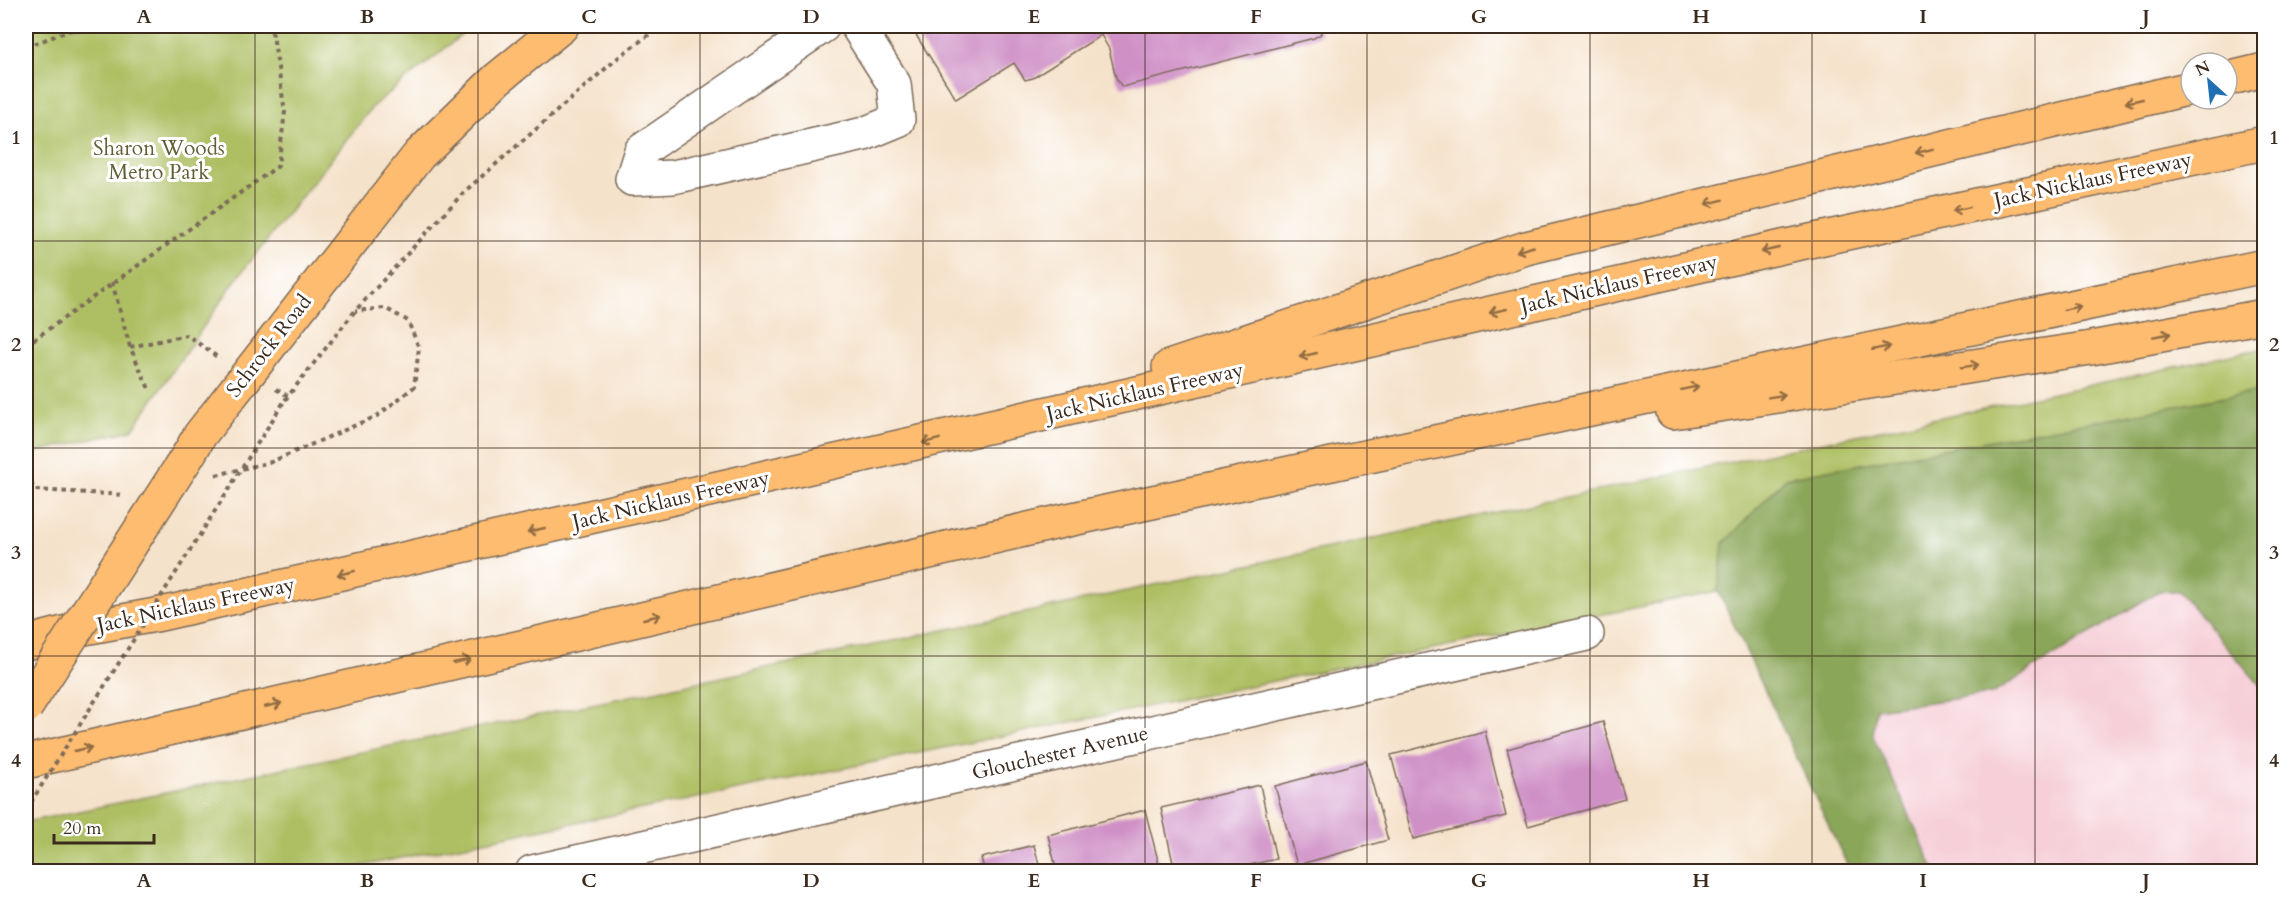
<svg xmlns="http://www.w3.org/2000/svg" width="2290" height="897" viewBox="0 0 2290 897" font-family="Cardo,serif">
<style>
.built{fill:#f6cfd8}
.green{fill:#aebf63;stroke:#747440;stroke-width:1.5}
.forest{fill:#8aa659;stroke:#62683c;stroke-width:1.5}
.building{fill:#cf90c6}
.lines{fill:none;stroke-linecap:round;stroke-linejoin:round}
.minor-casing{stroke:#7c6a5a;stroke-width:36}
.major-casing{stroke:#7c6a5a;stroke-width:36}
.highway-casing{stroke:#7c6a5a;stroke-width:36}
.path{stroke:#7c6a5a;stroke-width:4;stroke-dasharray:4.5 4.5;stroke-linecap:butt}
.minor{stroke:#fff;stroke-width:33}
.major{stroke:#fdbc6f;stroke-width:33}
.highway{stroke:#fdbc6f;stroke-width:33}
.major-bridge-casing{stroke:#7c6a5a;stroke-width:36;stroke-linecap:butt}
.path-bridge{stroke:#7c6a5a;stroke-width:4;stroke-dasharray:4.5 4.5;stroke-linecap:butt}
.major-bridge{stroke:#fdbc6f;stroke-width:33}
.oneway{stroke:#926c42}
.grid{fill:none;stroke:#3b2a1e;stroke-width:1.5;stroke-opacity:0.55}
.labels{text-anchor:middle;dominant-baseline:central;stroke-width:6;stroke-linejoin:round;paint-order:stroke}
.park-label{font-size:21px;fill:#635e36;stroke:#fff}
.street-label{font-size:21px;fill:#3b2a1e;stroke:#fff}
.neatline{fill:none;stroke:#3b2a1e;stroke-width:2}
.grid-label{font-size:20px;text-anchor:middle;font-weight:bold;fill:#3b2a1e}
</style>
<rect width="100%" height="100%" fill="#fff"/>
<filter id="ink" filterUnits="userSpaceOnUse"><feTurbulence type="fractalNoise" baseFrequency=".0167" numOctaves="2"/><feDisplacementMap in="SourceGraphic" scale="12" xChannelSelector="R" yChannelSelector="G"/><feConvolveMatrix kernelMatrix="1 2 1 2 8 2 1 2 1" color-interpolation-filters="sRGB"/></filter>
<filter id="wash" filterUnits="userSpaceOnUse"><feTurbulence type="fractalNoise" baseFrequency=".008" numOctaves="4" result="noise"/><feDisplacementMap in="SourceGraphic" scale="24" xChannelSelector="R" yChannelSelector="G"/><feGaussianBlur stdDeviation="1.35" result="paint"/><feColorMatrix in="noise" values="0 0 0 0 0 0 0 0 0 0 0 0 0 0 0 0 0 1.4 0 .05"/><feComposite in="paint" operator="in"/></filter>
<g filter="url(#wash)">
<rect width="100%" height="100%" fill="#f5e2ca"/>
<!-- built -->
<polygon class="built" points="2159,591 2179,591 2264,690 2264,871 1935,871 1873,736 1876,709 1992,694"/>
<!-- green -->
<g class="green">
<polygon points="26,26 473,26 374,105 235,281 132,430 26,454"/>
<polygon points="2264,348 2264,390 1786,478 1724,544 1718,591 337,871 26,871 26,822 813,658"/>
</g>
<!-- forest -->
<polygon class="forest" points="2264,390 2264,690 2179,591 2159,591 1992,694 1876,709 1873,736 1935,871 1850,871 1718,591 1723,544 1786,478"/>
<g id="blocks">
<!-- building -->
<g class="building">
<polygon points="932,26 1319,26 1321,34 1314,38 1122,87 1116,78 1109,49 1101,35 1033,78 1025,80 1014,63 956,99 916,35"/>
<polygon points="1603,722 1625,799 1528,826 1507,749"/>
<polygon points="1485,731 1506,816 1413,839 1391,755"/>
<polygon points="1366,761 1388,840 1297,865 1275,786"/>
<polygon points="1260,785 1276,859 1236,868 1237,872 1175,872 1161,808"/>
<polygon points="1145,810 1161,872 1057,872 1048,835"/>
<polygon points="1034,845 1041,872 985,872 981,858"/>
</g>
</g>
</g>
<g filter="url(#ink)">
<use href="#blocks" fill-opacity="0" stroke="#7c6a5a" stroke-width="1.5"/>
<g class="lines">
<!-- minor casing -->
<g class="minor-casing">
<g id="minor">
<polyline points="823,26 641,151 632,179 673,177 864,134 898,120 894,84 857,26"/>
<polyline points="532,872 1587,634"/>
</g>
</g>
<!-- major casing -->
<g class="major-casing">
<polyline id="major" points="189,454 200,435 419,155 497,79 562,26"/>
</g>
<!-- highway casing -->
<g class="highway-casing">
<g id="highway">
<polyline points="2227,79 2264,70"/>
<polyline points="1169,367 1526,248 2191,88"/>
<polyline points="1673,412 2091,348 2264,316"/>
<polyline points="26,643 79,629 161,614 1782,247 2264,143"/>
<polyline points="26,762 1063,521 2264,266"/>
</g>
</g>
<!-- path -->
<g class="path">
<polyline points="26,47 81,26"/>
<polyline points="112,282 130,347 150,391"/>
<polyline points="26,345 278,166 285,112 273,35 269,26"/>
<polyline points="130,347 187,335 220,359"/>
<polyline points="276,389 288,396"/>
<polyline points="285,400 355,311 464,192 620,56 661,26"/>
<polyline points="26,475 35,490 124,495"/>
<polyline points="216,475 271,462 377,416 414,387 419,348 408,321 385,308 355,311"/>
</g>
<!-- minor -->
<use href="#minor" class="minor"/>
<!-- major -->
<use href="#major" class="major"/>
<!-- highway -->
<use href="#highway" class="highway"/>
<!-- major-bridge casing -->
<g class="major-bridge-casing">
<polyline id="major-bridge" points="26,707 189,454"/>
</g>
<!-- path-bridge -->
<polyline class="path-bridge" points="26,810 285,400"/>
<!-- major-bridge -->
<use href="#major-bridge" class="major-bridge"/>
</g>
<!-- one-way arrows -->
<defs><path id="oneway-shaft" d="M-6 0H5M1.5-3L5.5 0L1.5 3" fill="none" stroke-width="1.6" stroke-linecap="round" stroke-linejoin="round" transform="scale(1.5)"/></defs>
<g class="oneway">
<use href="#oneway-shaft" transform="translate(2134 101) rotate(167)"/>
<use href="#oneway-shaft" transform="translate(1924 151) rotate(166)"/>
<use href="#oneway-shaft" transform="translate(1714 202) rotate(166)"/>
<use href="#oneway-shaft" transform="translate(1961 209) rotate(168)"/>
<use href="#oneway-shaft" transform="translate(1525 249) rotate(164)"/>
<use href="#oneway-shaft" transform="translate(1770 250) rotate(167)"/>
<use href="#oneway-shaft" transform="translate(2072 308) rotate(-12)"/>
<use href="#oneway-shaft" transform="translate(1498 311) rotate(167)"/>
<use href="#oneway-shaft" transform="translate(2162 335) rotate(-10)"/>
<use href="#oneway-shaft" transform="translate(1881 348) rotate(-12)"/>
<use href="#oneway-shaft" transform="translate(1308 355) rotate(167)"/>
<use href="#oneway-shaft" transform="translate(1970 366) rotate(-9)"/>
<use href="#oneway-shaft" transform="translate(1690 388) rotate(-12)"/>
<use href="#oneway-shaft" transform="translate(1777 396) rotate(-9)"/>
<use href="#oneway-shaft" transform="translate(931 441) rotate(166)"/>
<use href="#oneway-shaft" transform="translate(536 530) rotate(167)"/>
<use href="#oneway-shaft" transform="translate(346 573) rotate(167)"/>
<use href="#oneway-shaft" transform="translate(652 617) rotate(-13)"/>
<use href="#oneway-shaft" transform="translate(462 661) rotate(-13)"/>
<use href="#oneway-shaft" transform="translate(273 705) rotate(-13)"/>
<use href="#oneway-shaft" transform="translate(83 749) rotate(-13)"/>
</g>
</g>
<!-- grid -->
<path class="grid" d="M 255,26 L 255,872M 478,26 L 478,872M 700,26 L 700,872M 923,26 L 923,872M 1145,26 L 1145,872M 1367,26 L 1367,872M 1590,26 L 1590,872M 1812,26 L 1812,872M 2035,26 L 2035,872M 26,241 L 2264,241M 26,448 L 2264,448M 26,656 L 2264,656"/>
<g class="labels">
<!-- park labels -->
<g class="park-label">
<text x="159" y="148">Sharon Woods<tspan x="159" dy="24">Metro Park</tspan></text>
</g>
<!-- street labels -->
<g class="street-label">
<text transform="translate(2093 180) rotate(-12)">Jack Nicklaus Freeway</text>
<text transform="translate(1619 284) rotate(-13)">Jack Nicklaus Freeway</text>
<text transform="translate(269 346) rotate(-52)">Schrock Road</text>
<text transform="translate(1145 392) rotate(-13)">Jack Nicklaus Freeway</text>
<text transform="translate(671 500) rotate(-13)">Jack Nicklaus Freeway</text>
<text transform="translate(196 605) rotate(-12)">Jack Nicklaus Freeway</text>
<text transform="translate(1060 753) rotate(-13)">Glouchester Avenue</text>
</g>
</g>
<!-- margin -->
<rect width="2290" height="897" fill="none" stroke="#fff" stroke-width="66"/>
<!-- north arrow -->
<g transform="translate(2209 81) rotate(333)"><circle r="28" fill="#ffffff" stroke="#b1aaa5" stroke-width="1.5"/>
<path d="M0-4.5L10 22L0 15L-10 22Z" fill="#1f6fb2"/>
<text y="-9" font-size="16" font-weight="bold" text-anchor="middle" fill="#3b2a1e">N</text>
</g>
<!-- scale -->
<path d="M54 834v9h100v-9" fill="none" stroke="#3b2a1e" stroke-width="3"/>
<text x="63" y="834" font-size="18" fill="#3b2a1e" stroke="#ffffff" stroke-width="4.5" paint-order="stroke">20 m</text>
<rect x="33" y="33" width="2224" height="831" class="neatline"/>
<g class="grid-label">
<text x="144" y="23">A</text>
<text x="367" y="23">B</text>
<text x="589" y="23">C</text>
<text x="811" y="23">D</text>
<text x="1034" y="23">E</text>
<text x="1256" y="23">F</text>
<text x="1479" y="23">G</text>
<text x="1701" y="23">H</text>
<text x="1923" y="23">I</text>
<text x="2146" y="23">J</text>
<text x="16" y="144">1</text>
<text x="2274" y="144">1</text>
<text x="16" y="351">2</text>
<text x="2274" y="351">2</text>
<text x="16" y="559">3</text>
<text x="2274" y="559">3</text>
<text x="16" y="767">4</text>
<text x="2274" y="767">4</text>
<text x="144" y="887">A</text>
<text x="367" y="887">B</text>
<text x="589" y="887">C</text>
<text x="811" y="887">D</text>
<text x="1034" y="887">E</text>
<text x="1256" y="887">F</text>
<text x="1479" y="887">G</text>
<text x="1701" y="887">H</text>
<text x="1923" y="887">I</text>
<text x="2146" y="887">J</text>
</g>
</svg>
